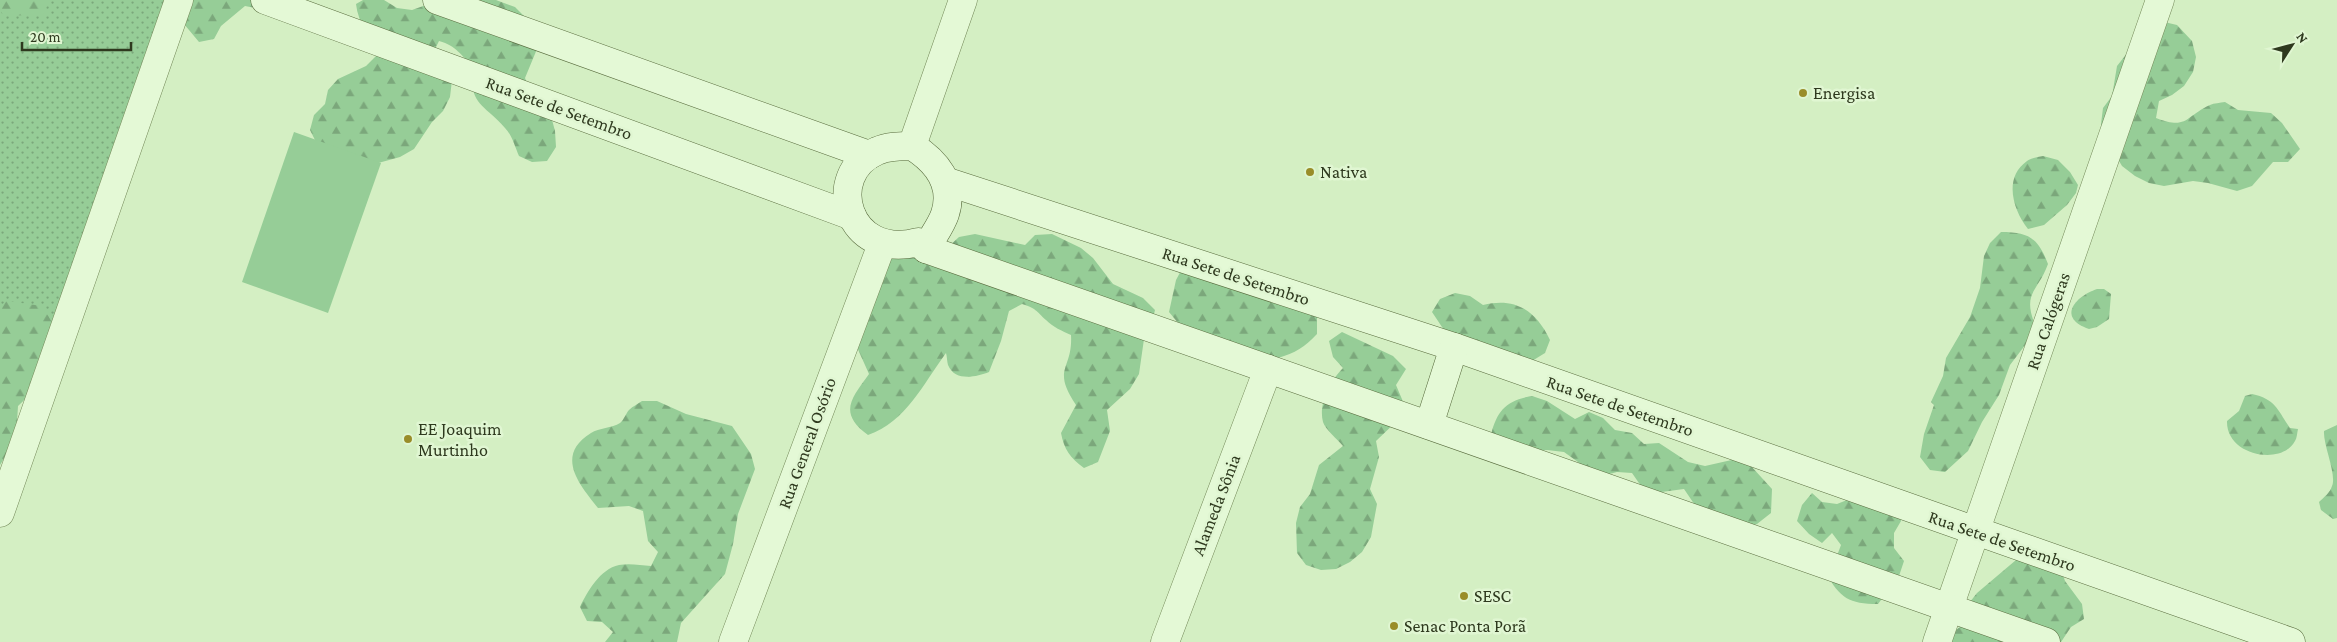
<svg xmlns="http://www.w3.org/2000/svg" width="2337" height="642" viewBox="0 0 2337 642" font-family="'Crimson Pro',serif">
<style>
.grass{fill:url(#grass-dots)}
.forest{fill:url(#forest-firs)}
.pitch{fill:#96cd97}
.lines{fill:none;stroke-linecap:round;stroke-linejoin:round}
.minor-casing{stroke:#748959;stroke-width:29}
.tertiary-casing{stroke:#748959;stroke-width:29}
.secondary-casing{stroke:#586b3d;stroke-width:29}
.minor{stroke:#e4f9d6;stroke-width:28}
.tertiary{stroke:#e4f9d6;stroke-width:28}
.secondary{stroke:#e4f9d6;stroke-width:28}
.poi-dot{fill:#998d29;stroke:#e0f6d2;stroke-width:2}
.labels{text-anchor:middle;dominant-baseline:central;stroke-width:5;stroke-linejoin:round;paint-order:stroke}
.poi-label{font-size:18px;fill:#2e391e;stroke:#e0f6d2;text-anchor:start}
.street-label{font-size:18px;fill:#2e391e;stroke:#e0f6d2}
</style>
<defs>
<pattern id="grass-dots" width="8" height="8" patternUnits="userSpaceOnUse" patternTransform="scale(1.25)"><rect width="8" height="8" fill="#96cd97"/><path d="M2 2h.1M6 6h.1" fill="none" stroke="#7ba77b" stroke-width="1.8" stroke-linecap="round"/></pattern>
<pattern id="forest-firs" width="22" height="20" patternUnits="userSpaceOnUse" patternTransform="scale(1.25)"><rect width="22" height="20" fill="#96cd97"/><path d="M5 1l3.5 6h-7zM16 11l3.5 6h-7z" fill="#7ba77b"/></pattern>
</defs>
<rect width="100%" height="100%" fill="#d4efc3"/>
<!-- grass -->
<polygon class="grass" points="0,0 175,0 61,338 0,317"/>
<!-- forest -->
<g class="forest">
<polygon points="0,0 49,0 43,16 3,15 0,9"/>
<path d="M 170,0 L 297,0 L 284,22 C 277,9 257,9 245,6 L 221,26 L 214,39 L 199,42 L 179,18 Z"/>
<path d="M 363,0 L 384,0 L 397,8 L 412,10 L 426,5 L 468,0 L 496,0 L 515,7 L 526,18 L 537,49 L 525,78 L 531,93 L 551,116 L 555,131 L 556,147 L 547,161 L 532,162 L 519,156 C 515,147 512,135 505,128 C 484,104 467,104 474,67 C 460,55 457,46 439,41 L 432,55 L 452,80 L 450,97 L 443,111 L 432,122 L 414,149 L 400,157 L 371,165 L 317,144 L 310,130 L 314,115 L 325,104 L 328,90 L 338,79 L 366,66 L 378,54 C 370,37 358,23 356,4 Z"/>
<path d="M 2160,21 L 2177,25 L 2192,41 L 2196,57 L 2193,72 L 2184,86 L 2172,95 L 2159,101 L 2156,118 C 2188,130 2184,117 2210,105 C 2214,103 2220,103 2225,102 L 2238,110 L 2271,113 L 2282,123 L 2300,149 L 2288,162 L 2273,162 L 2252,186 L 2237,191 L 2208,183 L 2193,181 L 2164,186 L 2149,183 L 2135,176 L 2122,166 L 2106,139 L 2101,124 L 2103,108 L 2112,96 L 2117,66 L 2147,28 Z"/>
<path d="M 2043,156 L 2058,160 L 2070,172 L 2078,185 L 2076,193 L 2067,205 L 2044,225 L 2028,229 C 2013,210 2003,178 2027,161 C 2031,158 2038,157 2043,156 Z"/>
<path d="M 2001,232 C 2029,232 2038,238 2048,264 C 2038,292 2022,292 2035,325 L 2029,340 L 2010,365 L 1999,395 L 1982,422 L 1968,451 L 1945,472 L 1930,470 L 1920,457 L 1924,434 L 1934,405 L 1931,402 L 1943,376 L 1946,358 L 1970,317 L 1980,288 L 1984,256 L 1990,243 Z"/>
<path d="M 975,234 L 1025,245 L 1035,235 L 1052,234 L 1081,248 L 1093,258 L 1113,284 L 1143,298 L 1155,310 L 1151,326 L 1144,339 L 1139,374 L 1130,389 L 1107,410 L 1110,431 L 1098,462 L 1084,468 C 1070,458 1064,449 1061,433 L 1076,405 C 1051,367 1073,371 1071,335 C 1062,331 1053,327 1046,320 C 1036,311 1036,308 1022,304 L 1009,311 L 1001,341 L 989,372 C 976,377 955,382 948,365 C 947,362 947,356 946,353 C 923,384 906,422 868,435 C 838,413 851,399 869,374 L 856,345 L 869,258 L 948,247 L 959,237 Z"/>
<path d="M 1183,267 L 1317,311 L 1317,334 C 1305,347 1295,353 1278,358 L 1188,335 L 1169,312 L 1176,280 Z"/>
<path d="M 2097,289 L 2104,289 L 2111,294 L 2109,319 L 2097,327 L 2089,329 C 2057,318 2074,297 2097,289 Z"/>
<path d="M 1455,293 L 1470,296 L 1483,305 C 1516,297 1536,311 1550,340 L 1545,353 L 1532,361 L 1448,336 L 1432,312 L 1440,299 Z"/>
<polygon points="7,301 42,306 58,332 42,383 18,406 16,439 0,465 0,306"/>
<path d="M 1342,332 L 1393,356 L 1406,369 L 1396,385 L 1404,404 L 1399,419 L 1376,441 L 1379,457 L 1370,489 L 1377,504 L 1371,537 L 1362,552 L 1350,562 L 1336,569 L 1321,570 L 1306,565 L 1297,553 L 1296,523 L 1300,507 L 1310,494 L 1319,465 L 1343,446 C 1337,439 1325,429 1323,422 C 1318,404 1331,380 1343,368 L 1333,357 L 1329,341 Z"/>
<path d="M 2252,394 C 2276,399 2278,411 2290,428 L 2298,429 C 2297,433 2297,438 2295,441 C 2282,466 2226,456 2227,421 L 2239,411 L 2245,396 Z"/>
<path d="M 1532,396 L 1547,401 L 1575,419 L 1589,412 L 1603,418 L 1615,430 L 1632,433 L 1644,444 L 1659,443 L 1688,462 L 1705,466 L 1736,459 L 1751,466 L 1772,489 L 1771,513 L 1757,524 L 1743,528 L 1701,514 L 1684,489 L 1654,493 L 1641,486 L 1632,473 L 1617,472 L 1602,476 L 1587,473 L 1578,462 L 1564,452 L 1547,450 L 1515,452 L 1491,435 C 1497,410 1507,400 1532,396 Z"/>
<path d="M 642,401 L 657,401 L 686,414 L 732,426 L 751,454 L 755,469 L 738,514 L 733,544 L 725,574 L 681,623 L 677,642 L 605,642 L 613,632 L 602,622 L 587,621 L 580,607 C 587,592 600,569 619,565 C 628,563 641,565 651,566 L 658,552 L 648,541 L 643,511 L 629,506 L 598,508 C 580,485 554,456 591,433 C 599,428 612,428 620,423 C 624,420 626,413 629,410 C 633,406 638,404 642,401 Z"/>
<path d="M 2337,425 L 2337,518 L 2333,519 L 2321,510 L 2319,502 C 2324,497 2330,493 2332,486 C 2337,475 2323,445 2324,431 Z"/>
<path d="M 1812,493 L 1822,502 L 1837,504 L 1852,498 L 1898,506 L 1901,521 L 1894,533 L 1894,548 L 1904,561 L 1899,576 L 1878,604 C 1849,604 1840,598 1826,573 L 1835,561 L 1841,545 L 1832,533 L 1822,543 L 1809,534 L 1797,521 L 1802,505 Z"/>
<polygon points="2048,558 2060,566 2065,581 2082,604 2084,619 2071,627 2061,642 1946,642 1953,632 1967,622 1966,607 1977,593 2016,560"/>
</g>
<!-- pitch -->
<polygon class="pitch" points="294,132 381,163 328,313 242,282"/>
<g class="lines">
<!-- minor casing -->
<g class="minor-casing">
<g id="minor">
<polyline points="0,513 179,0"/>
<polyline points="1165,642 1268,369"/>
<polyline points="1937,642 2160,0"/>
</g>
</g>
<!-- tertiary casing -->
<g class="tertiary-casing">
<g id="tertiary">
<polyline points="912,146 963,0"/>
<polyline points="733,642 882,244"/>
</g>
</g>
<!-- secondary casing -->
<g class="secondary-casing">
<g id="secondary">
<polyline points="265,0 852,216"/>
<polyline points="437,0 869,155"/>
<path d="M 912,146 C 936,161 955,183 945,214 C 941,226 932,237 926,249 L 918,242 C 847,261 823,174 877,151 C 888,146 900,146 912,146 Z"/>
<polyline points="945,181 1454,347 2291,642"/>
<polyline points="926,249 2046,642"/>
<polyline points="1429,425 1454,347"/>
</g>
</g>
<!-- minor -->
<use href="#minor" class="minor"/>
<!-- tertiary -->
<use href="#tertiary" class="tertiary"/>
<!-- secondary -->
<use href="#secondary" class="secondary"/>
</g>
<!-- markers -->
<g class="poi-dot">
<circle cx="1803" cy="93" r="5"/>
<circle cx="1310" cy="172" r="5"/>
<circle cx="408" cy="439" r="5"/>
<circle cx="1464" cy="596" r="5"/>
<circle cx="1394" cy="626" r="5"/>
</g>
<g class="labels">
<!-- poi labels -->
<g class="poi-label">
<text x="1813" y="93">Energisa</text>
<text x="1320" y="172">Nativa</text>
<text x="418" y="429">EE Joaquim<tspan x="418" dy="21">Murtinho</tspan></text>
<text x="1474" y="596">SESC</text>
<text x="1404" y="626">Senac Ponta Porã</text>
</g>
<!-- street labels -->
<g class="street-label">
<text transform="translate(559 108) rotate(20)">Rua Sete de Setembro</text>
<text transform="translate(1236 276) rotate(18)">Rua Sete de Setembro</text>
<text transform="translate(2048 321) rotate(-71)">Rua Calógeras</text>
<text transform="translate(1620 406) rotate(19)">Rua Sete de Setembro</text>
<text transform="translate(807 443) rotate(-70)">Rua General Osório</text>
<text transform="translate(1216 505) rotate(-69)">Alameda Sônia</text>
<text transform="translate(2002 541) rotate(19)">Rua Sete de Setembro</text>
</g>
</g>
<!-- north arrow -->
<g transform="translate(2292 45) rotate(54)" stroke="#e0f6d2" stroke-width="4" paint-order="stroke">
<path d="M0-4L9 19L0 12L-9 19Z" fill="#2e391e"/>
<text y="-8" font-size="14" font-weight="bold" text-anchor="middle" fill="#2e391e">N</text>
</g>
<!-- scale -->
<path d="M22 42v8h109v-8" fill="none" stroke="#2e391e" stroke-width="2.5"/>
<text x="30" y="42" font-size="15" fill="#2e391e" stroke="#e0f6d2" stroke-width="4" paint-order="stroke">20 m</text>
</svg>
